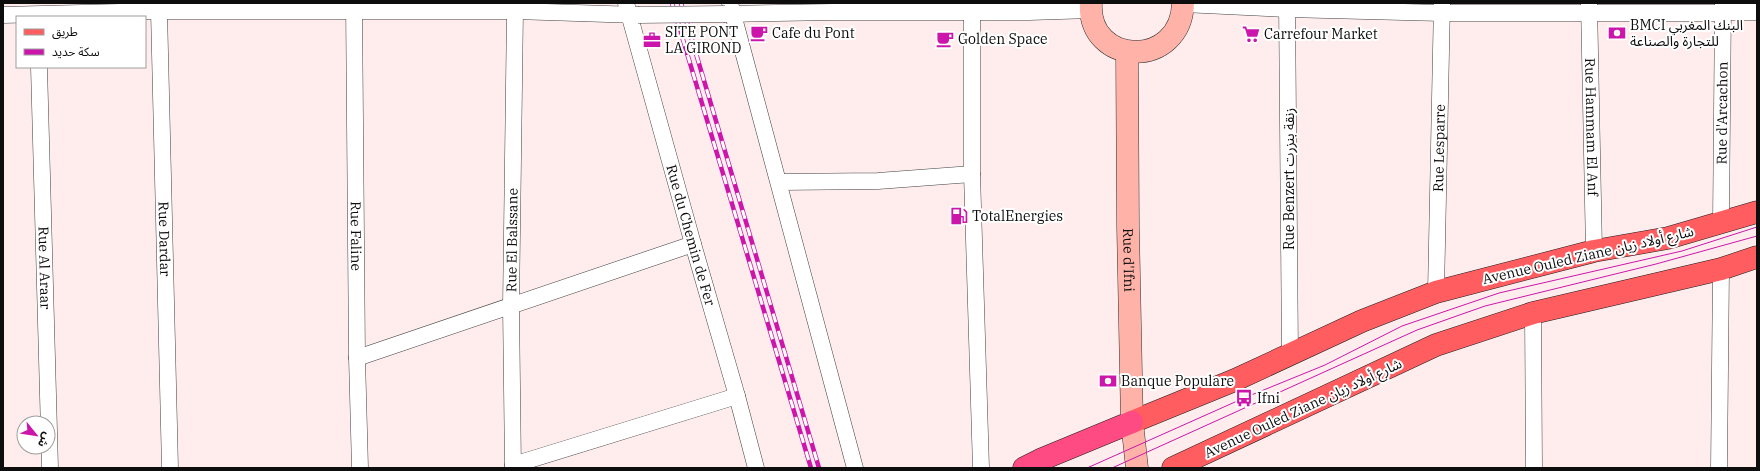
<svg xmlns="http://www.w3.org/2000/svg" width="1760" height="471" viewBox="0 0 1760 471" font-family="'IBM Plex Serif','Noto Sans Arabic',serif">
<style>
.lines{fill:none;stroke-linecap:round;stroke-linejoin:round}
.street-casing{stroke:#404040;stroke-width:17}
.secondary-casing{stroke:#2f2f2f;stroke-width:23}
.primary-casing{stroke:#1e1e1e;stroke-width:23}
.highway-casing{stroke:#1e1e1e;stroke-width:23}
.street{stroke:#fff;stroke-width:16}
.secondary{stroke:#ffb2a8;stroke-width:22}
.primary{stroke:#ff5d60;stroke-width:22}
.highway{stroke:#ff4b84;stroke-width:22}
.tram{stroke:#cc16ab;stroke-width:1}
.rail-casing{stroke:#cc16ab;stroke-width:4.5}
.rail{stroke:#fff;stroke-width:3;stroke-dasharray:9;stroke-linecap:butt}
.street-bridge-casing{stroke:#404040;stroke-width:17;stroke-linecap:butt}
.street-bridge{stroke:#fff;stroke-width:16}
.labels{text-anchor:middle;dominant-baseline:central;stroke-width:4;stroke-linejoin:round;paint-order:stroke}
.poi-label{font-size:14px;fill:#0d0d0d;stroke:#fff;text-anchor:start}
.street-label{font-size:14px;fill:#0d0d0d;stroke:#fff}
</style>
<rect width="100%" height="100%" fill="#ffeded"/>
<g class="lines">
<!-- street casing -->
<g class="street-casing">
<g id="street">
<path id="s1" d="M 354,3 L 357,358 L 360,468"/>
<path id="s2" d="M 626,3 L 693,244 L 737,396 L 756,468"/>
<polyline points="730,3 855,468"/>
<polyline points="972,3 972,174 981,468"/>
<polyline points="1287,3 1290,355"/>
<path id="s3" d="M 1589,3 L 1594,251"/>
<polyline points="1183,4 1287,9 1442,13 1718,13 1723,12 1757,12"/>
<path id="s4" d="M 159,11 L 170,468"/>
<polyline points="725,14 833,12 1029,12 1091,10"/>
<polyline points="3,15 159,11 515,11 638,15"/>
<path id="s5" d="M 39,67 L 50,468"/>
<polyline points="779,182 878,181 972,174"/>
<path id="s6" d="M 1721,222 L 1723,3"/>
<path id="s7" d="M 1436,292 L 1442,3"/>
<polyline points="1533,313 1534,468"/>
<polyline points="357,358 693,244"/>
<polyline points="513,465 737,396"/>
<path id="s8" d="M 513,468 L 511,306 L 515,11"/>
<polyline points="1719,468 1721,269"/>
</g>
</g>
<!-- secondary casing -->
<g class="secondary-casing">
<g id="secondary">
<path d="M 1091,3 C 1087,66 1181,70 1183,3"/>
<path id="s9" d="M 1127,52 L 1128,227 L 1132,422 L 1137,468"/>
</g>
</g>
<!-- primary casing -->
<g class="primary-casing">
<g id="primary">
<polyline points="1132,422 1235,380 1362,321 1436,292 1594,251 1668,238 1757,212"/>
<polyline points="1173,468 1436,345 1533,313 1721,269 1757,257"/>
</g>
</g>
<!-- highway casing -->
<g class="highway-casing">
<polyline id="highway" points="1024,468 1040,460 1132,422"/>
</g>
<!-- street -->
<use href="#street" class="street"/>
<!-- secondary -->
<use href="#secondary" class="secondary"/>
<!-- primary -->
<use href="#primary" class="primary"/>
<!-- highway -->
<use href="#highway" class="highway"/>
<!-- tram -->
<g class="tram">
<polyline points="1087,468 1244,398 1325,365 1402,326 1499,293 1682,251 1757,227"/>
<polyline points="1112,468 1417,330 1485,306 1656,264 1757,236"/>
</g>
<!-- rail casing -->
<g class="rail-casing">
<g id="rail">
<polyline points="672,3 811,468"/>
<polyline points="681,3 819,468"/>
</g>
</g>
<!-- rail -->
<use href="#rail" class="rail"/>
<!-- street-bridge casing -->
<g class="street-bridge-casing">
<polyline id="street-bridge" points="638,15 725,14"/>
</g>
<!-- street-bridge -->
<use href="#street-bridge" class="street-bridge"/>
</g>
<!-- icons -->
<defs>
<g id="cafe-bare" transform="scale(1.38)"><path d="M-5.5-4.5H6V0H3Q3 3.5 0 3.5H-2.5Q-5.5 3.5-5.5 0ZM3-3.2v2h1.7v-2ZM-6 4.5H4V6H-6Z" fill="#cc16ab" stroke="#fff" stroke-width="2.5" paint-order="stroke"/></g>
<g id="bank-bare" transform="scale(1.38)"><path d="M-6-4H6V4H-6ZM0-2.3a2.3 2.3 0 1 0 0 4.6a2.3 2.3 0 1 0 0-4.6Z" fill="#cc16ab" stroke="#fff" stroke-width="2.5" paint-order="stroke"/></g>
<g id="supermarket-bare" transform="scale(1.38)"><path d="M-6-5.5h2.5l.6 2H6L4.5 2H-2.5L-4.4-4H-6ZM-1.5 3.2a1.3 1.3 0 1 0 .1 0ZM3 3.2a1.3 1.3 0 1 0 .1 0Z" fill="#cc16ab" stroke="#fff" stroke-width="2.5" paint-order="stroke"/></g>
<g id="office-bare" transform="scale(1.38)"><path d="M-6-3h4V-5.5h4V-3h4V5H-6ZM-1-4.5V-3h2v-1.5ZM-6 0V1H6V0Z" fill="#cc16ab" stroke="#fff" stroke-width="2.5" paint-order="stroke"/></g>
<g id="fuel-bare" transform="scale(1.38)"><path d="M-5.5-6h7V0h2V4h1.3V-2.5L3-4.5l.8-.8L6-3V5H2.5V1h-1V6h-7ZM-4.2-4.7v3.2H.2V-4.7Z" fill="#cc16ab" stroke="#fff" stroke-width="2.5" paint-order="stroke"/></g>
<g id="bus-bare" transform="scale(1.38)"><path d="M-5-6H5V4H4V6H2V4H-2V6H-4V4H-5ZM-3.5-4V0h7V-4ZM-3.5 1.2v1.5H-2V1.2ZM2 1.2v1.5H3.5V1.2Z" fill="#cc16ab" stroke="#fff" stroke-width="2.5" paint-order="stroke"/></g>
</defs>
<g fill-rule="evenodd">
<use href="#cafe-bare" x="759" y="33"/>
<use href="#bank-bare" x="1617" y="33"/>
<use href="#supermarket-bare" x="1251" y="34"/>
<use href="#cafe-bare" x="945" y="39"/>
<use href="#office-bare" x="652" y="40"/>
<use href="#fuel-bare" x="959" y="216"/>
<use href="#bank-bare" x="1108" y="381"/>
<use href="#bus-bare" x="1244" y="398"/>
</g>
<g class="labels">
<!-- poi labels -->
<g class="poi-label">
<text x="1630" y="25">BMCI البنك المغربي<tspan x="1630" dy="16">للتجارة والصناعة</tspan></text>
<text x="665" y="32">SITE PONT<tspan x="665" dy="16">LA GIROND</tspan></text>
<text x="772" y="33">Cafe du Pont</text>
<text x="1264" y="34">Carrefour Market</text>
<text x="958" y="39">Golden Space</text>
<text x="972" y="216">TotalEnergies</text>
<text x="1121" y="381">Banque Populare</text>
<text x="1257" y="398">Ifni</text>
</g>
<!-- street labels -->
<g class="street-label">
<text stroke="none"><textPath href="#s6" startOffset="109">Rue d'Arcachon</textPath></text>
<text stroke="none"><textPath href="#s3" startOffset="124">Rue Hammam El Anf</textPath></text>
<text stroke="none"><textPath href="#s7" startOffset="144">Rue Lesparre</textPath></text>
<text transform="translate(1289 179) rotate(-90)">Rue Benzert زنقة بنزرت</text>
<text stroke="none"><textPath href="#s2" startOffset="241">Rue du Chemin de Fer</textPath></text>
<text stroke="none"><textPath href="#s1" startOffset="233">Rue Faline</textPath></text>
<text stroke="none"><textPath href="#s4" startOffset="228">Rue Dardar</textPath></text>
<text stroke="none"><textPath href="#s8" startOffset="228">Rue El Balssane</textPath></text>
<text transform="translate(1588 255) rotate(-13)">Avenue Ouled Ziane شارع أولاد زيان</text>
<text stroke="none"><textPath href="#s9" startOffset="208">Rue d'Ifni</textPath></text>
<text stroke="none"><textPath href="#s5" startOffset="201">Rue Al Araar</textPath></text>
<text transform="translate(1303 408) rotate(-25)">Avenue Ouled Ziane شارع أولاد زيان</text>
</g>
</g>
<!-- border -->
<rect width="1760" height="471" fill="none" stroke="#0d0d0d" stroke-width="8"/>
<!-- legend -->
<rect x="16" y="16" width="130" height="52" fill="#ffffff" stroke="#9e9e9e"/>
<rect x="24" y="29" width="20" height="6" fill="#ff5d60" stroke="#9e9e9e"/>
<text x="52" y="36" font-size="12" fill="#0d0d0d">طريق</text>
<rect x="24" y="49" width="20" height="6" fill="#cc16ab" stroke="#9e9e9e"/>
<text x="52" y="56" font-size="12" fill="#0d0d0d">سكة حديد</text>
<!-- north arrow -->
<g transform="translate(36 435) rotate(120)"><circle r="19" fill="#ffffff" stroke="#9e9e9e"/>
<path d="M0-3L7 15L0 10L-7 15Z" fill="#cc16ab"/>
<text y="-6" font-size="11" font-weight="bold" text-anchor="middle" fill="#0d0d0d">ش</text>
</g>
</svg>
